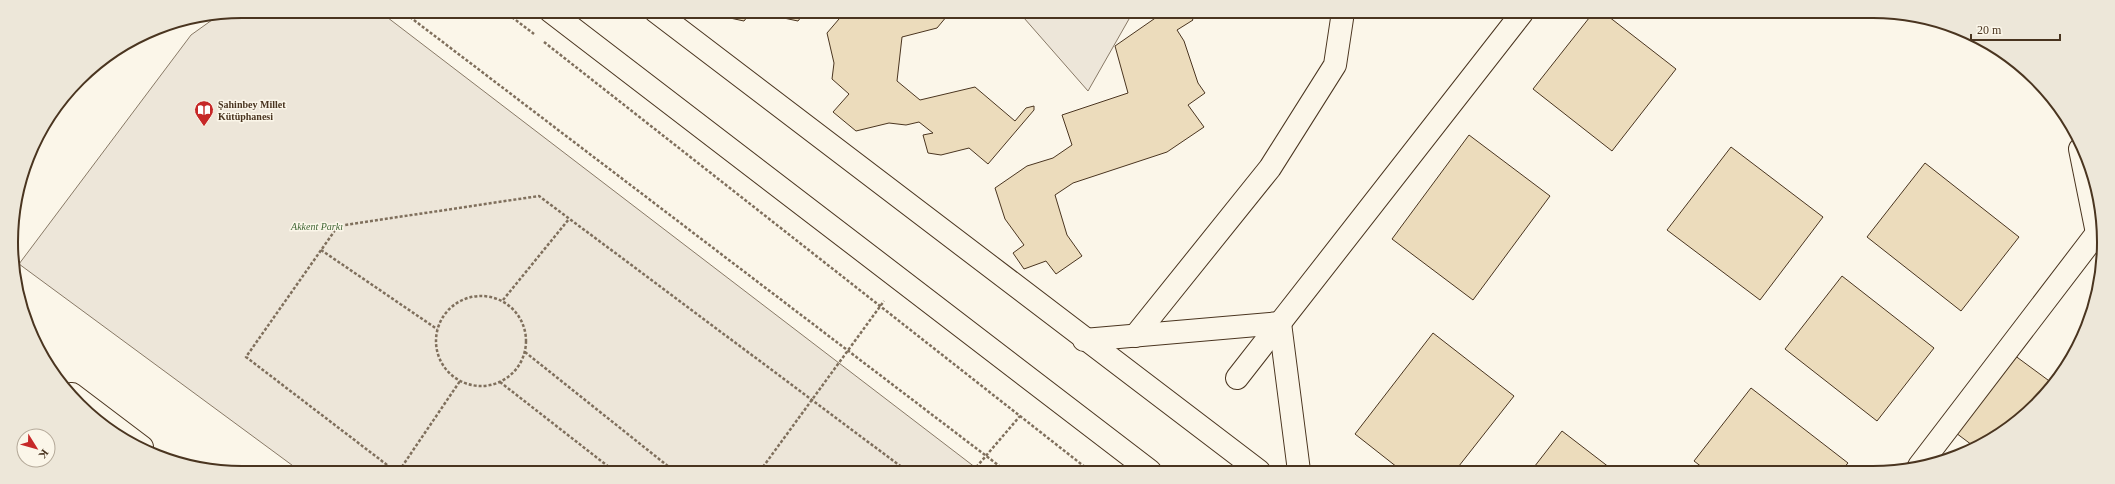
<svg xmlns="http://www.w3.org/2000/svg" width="2115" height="484" viewBox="0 0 2115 484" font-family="Georgia,serif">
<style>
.green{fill:#ede6d9;stroke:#887966}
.building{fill:#ecdcbc;stroke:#4a3520}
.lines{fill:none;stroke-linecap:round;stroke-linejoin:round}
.minor-casing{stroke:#4a3520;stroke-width:24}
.tertiary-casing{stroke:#4a3520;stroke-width:24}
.path{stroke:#7f6f5c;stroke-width:2.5;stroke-dasharray:3 2;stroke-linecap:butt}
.minor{stroke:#fbf6e9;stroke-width:22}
.tertiary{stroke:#fbf6e9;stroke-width:22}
.labels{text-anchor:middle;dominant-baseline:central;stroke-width:3;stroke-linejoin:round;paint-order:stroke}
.poi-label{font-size:10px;font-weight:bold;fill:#4a3520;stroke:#fbf6e9;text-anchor:start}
.park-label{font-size:10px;font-style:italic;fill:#436837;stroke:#fbf6e9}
.rim{fill:none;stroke:#4a3520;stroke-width:2}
</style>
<rect width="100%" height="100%" fill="#fbf6e9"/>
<!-- green -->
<g class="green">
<polygon points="242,11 379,11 980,471 300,471 19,264 191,35 219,15"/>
<polygon points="1016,12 1133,12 1088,91 1024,18"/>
</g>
<!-- building -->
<g class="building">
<polygon points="716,12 751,12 744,21 716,15"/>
<polygon points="755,12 805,12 798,21"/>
<polygon points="845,12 941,12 947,16 937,28 902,37 897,81 920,100 975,87 1015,121 1026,108 1034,106 1034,110 988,164 969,148 941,155 928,153 923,135 933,133 919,122 906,125 889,123 856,131 833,112 849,94 832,79 834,63 827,33"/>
<polygon points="1164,12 1188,12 1193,20 1177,30 1184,41 1198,83 1205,93 1188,105 1204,127 1167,152 1073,183 1055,195 1067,235 1082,256 1056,274 1046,261 1024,269 1013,253 1024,245 1005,219 995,188 1027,166 1053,158 1072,145 1062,115 1128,93 1115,46"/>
<polygon points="1593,13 1604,13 1676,69 1612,151 1533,89"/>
<polygon points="1700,13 1727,13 1700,17"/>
<polygon points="1469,135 1550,196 1473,300 1392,239"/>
<polygon points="1731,147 1823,217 1760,300 1667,230"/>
<polygon points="1925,163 2019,237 1961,311 1867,237"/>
<polygon points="1842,276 1934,348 1877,421 1785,349"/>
<polygon points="1433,333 1514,396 1455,471 1402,471 1355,434"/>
<polygon points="2014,355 2052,383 2036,406 1976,448 1956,433"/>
<polygon points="1751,388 1848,463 1841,471 1707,471 1694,461"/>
<polygon points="1562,431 1614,471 1531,471"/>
</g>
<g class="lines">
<!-- minor casing -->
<g class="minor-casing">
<g id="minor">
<polyline points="2080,149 2097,233 2099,233"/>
<polyline points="1135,336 1270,168 1335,65 1343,12"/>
<polyline points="1084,340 1280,323 1299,471"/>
<polyline points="1237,378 1522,13"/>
<polyline points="72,394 142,447"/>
<polyline points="1919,466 2097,233"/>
</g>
</g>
<!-- tertiary casing -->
<g class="tertiary-casing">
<g id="tertiary">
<polyline points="550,11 1150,471"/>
<polyline points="655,11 1259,471"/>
</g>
</g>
<!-- path -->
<g class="path">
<polyline points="402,11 1006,471"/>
<polyline points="504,11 534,34"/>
<polyline points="544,42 1090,471"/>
<polyline points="321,250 437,329"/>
<circle cx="481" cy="341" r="45"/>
<polyline points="503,300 569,219"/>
<polyline points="525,352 674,471"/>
<polyline points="500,382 614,471"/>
<polyline points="395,471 246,357 338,226 539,196 907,471"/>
<polyline points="399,471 460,381"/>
<polyline points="760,471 884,301"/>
<polyline points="973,471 1020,416"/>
</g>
<!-- minor -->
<use href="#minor" class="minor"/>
<!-- tertiary -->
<use href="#tertiary" class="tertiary"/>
</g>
<!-- icons -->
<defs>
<g id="library-pin" transform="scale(1)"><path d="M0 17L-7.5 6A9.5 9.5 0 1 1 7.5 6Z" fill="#c62828" stroke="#fbf6e9"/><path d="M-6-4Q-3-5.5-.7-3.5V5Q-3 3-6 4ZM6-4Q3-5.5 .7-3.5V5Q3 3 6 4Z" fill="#fff"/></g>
</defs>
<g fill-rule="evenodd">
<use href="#library-pin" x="204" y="110"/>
</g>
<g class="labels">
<!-- poi labels -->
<g class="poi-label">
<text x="218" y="104">Şahinbey Millet<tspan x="218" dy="12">Kütüphanesi</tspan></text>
</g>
<!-- park labels -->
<g class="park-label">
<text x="317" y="226">Akkent Parkı</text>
</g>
</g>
<!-- crop -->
<path d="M0 0H2115V484H0ZM242 18H1873A224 224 0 0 1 2097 242V242A224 224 0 0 1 1873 466H242A224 224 0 0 1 18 242V242A224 224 0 0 1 242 18Z" fill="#ede7d9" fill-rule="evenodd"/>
<path class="rim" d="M242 18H1873A224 224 0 0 1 2097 242V242A224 224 0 0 1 1873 466H242A224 224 0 0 1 18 242V242A224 224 0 0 1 242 18Z"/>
<!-- north arrow -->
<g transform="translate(36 448) rotate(127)"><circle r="19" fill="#fbf6e9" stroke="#b4a999"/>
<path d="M0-3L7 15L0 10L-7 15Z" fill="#c62828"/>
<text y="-6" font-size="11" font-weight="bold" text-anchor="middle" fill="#4a3520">K</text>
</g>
<!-- scale -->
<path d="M1971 34v6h89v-6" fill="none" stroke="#4a3520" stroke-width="2"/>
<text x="1977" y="34" font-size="12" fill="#4a3520" stroke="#fbf6e9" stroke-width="3" paint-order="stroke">20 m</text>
</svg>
